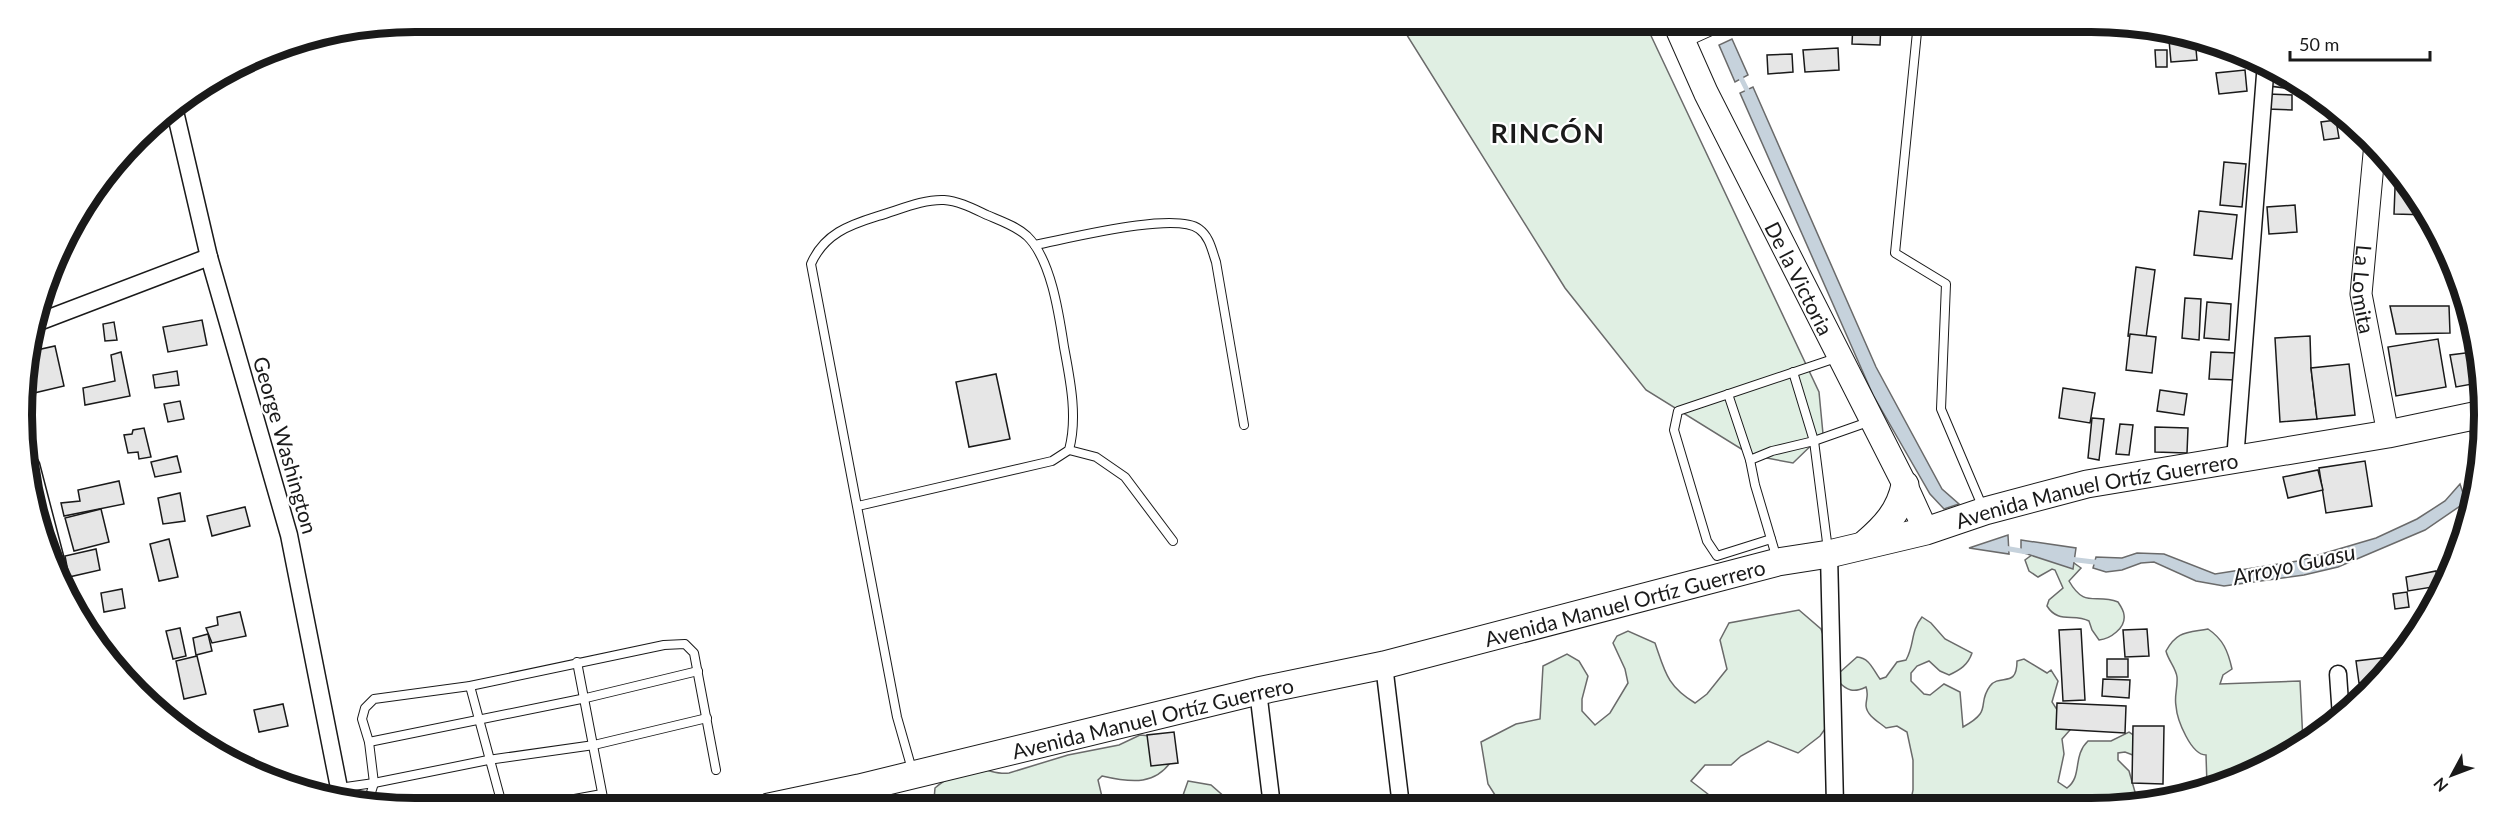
<svg xmlns="http://www.w3.org/2000/svg" width="2506" height="829" viewBox="0 0 2506 829" font-family="Lato,sans-serif">
<style>
.green{fill:#e0efe3;stroke:#6a6a6a;stroke-width:1.5}
.water{fill:#c6d2dc;stroke:#6a6a6a;stroke-width:1.5}
.lines{fill:none;stroke-linecap:round;stroke-linejoin:round}
.stream{stroke:#c6d2dc;stroke-width:5}
.building{fill:#e6e6e6;stroke:#1a1a1a;stroke-width:1.5}
.service-casing{stroke:#1a1a1a;stroke-width:10}
.minor-casing{stroke:#1a1a1a;stroke-width:19}
.tertiary-casing{stroke:#1a1a1a;stroke-width:23}
.secondary-casing{stroke:#1a1a1a;stroke-width:26}
.primary-casing{stroke:#1a1a1a;stroke-width:29}
.service{stroke:#fff;stroke-width:8}
.minor{stroke:#fff;stroke-width:16}
.tertiary{stroke:#fff;stroke-width:21}
.secondary{stroke:#fff;stroke-width:24}
.primary{stroke:#fff;stroke-width:27}
.labels{text-anchor:middle;dominant-baseline:central;stroke-width:4.5;stroke-linejoin:round;paint-order:stroke}
.street-label{font-size:21px;fill:#1a1a1a;stroke:#fff}
.water-label{font-size:22px;font-style:italic;fill:#1a1a1a;stroke:#fff}
.district-label{font-size:27px;font-weight:bold;letter-spacing:1.5px;fill:#1a1a1a;stroke:#fff}
.rim{fill:none;stroke:#1a1a1a;stroke-width:8}
</style>
<rect width="100%" height="100%" fill="#fff"/>
<!-- green -->
<g class="green">
<polygon points="1645,23 1819,392 1823,434 1793,463 1751,455 1646,390 1565,288 1400,24"/>
<path d="M 2040,549 L 2071,561 L 2081,568 L 2069,581 C 2085,609 2095,593 2118,602 C 2120,605 2124,611 2124,615 C 2126,628 2110,639 2099,640 L 2092,630 L 2089,621 C 2074,613 2058,624 2047,606 L 2049,600 L 2063,588 L 2055,570 L 2052,569 L 2038,577 L 2029,571 L 2025,560 Z"/>
<path d="M 1799,610 L 1821,629 L 1826,643 L 1835,715 L 1820,736 L 1798,753 L 1768,741 L 1741,756 L 1731,765 L 1705,765 L 1691,781 L 1722,805 L 1502,806 L 1488,784 L 1481,742 L 1516,724 L 1540,719 L 1543,666 L 1567,654 L 1579,661 L 1588,676 L 1582,699 L 1582,711 L 1595,725 L 1610,713 L 1628,683 L 1625,669 L 1613,643 L 1617,636 L 1628,631 L 1655,643 C 1665,672 1667,686 1695,703 L 1707,694 L 1727,669 L 1720,640 L 1729,623 Z"/>
<path d="M 1922,617 L 1931,623 L 1945,639 L 1972,653 C 1968,665 1960,670 1949,675 L 1940,671 L 1929,661 L 1917,666 L 1911,673 L 1911,681 L 1924,694 L 1930,695 L 1944,684 L 1960,692 L 1963,727 C 1994,710 1976,705 1990,686 C 2000,673 2017,689 2017,661 L 2024,659 L 2047,673 L 2051,670 L 2058,681 L 2052,702 L 2070,730 L 2062,739 L 2064,754 L 2058,782 L 2067,788 C 2083,776 2072,756 2088,741 L 2111,741 L 2129,732 L 2146,743 L 2138,757 L 2125,752 L 2118,753 L 2118,760 L 2129,771 L 2135,792 L 2146,803 L 1980,805 L 1976,799 L 1964,795 L 1954,802 L 1946,805 L 1910,805 L 1913,790 L 1913,760 L 1907,732 L 1897,726 L 1886,728 C 1879,722 1867,716 1866,706 C 1866,698 1869,695 1866,687 C 1854,693 1847,691 1838,681 L 1839,673 L 1857,657 C 1870,658 1873,670 1880,679 L 1886,677 L 1897,662 L 1906,660 C 1915,644 1910,632 1922,617 Z"/>
<path d="M 2208,629 C 2223,639 2228,651 2232,669 L 2223,675 L 2220,684 L 2300,681 L 2303,742 L 2265,768 L 2207,785 L 2206,755 C 2191,755 2177,720 2176,706 C 2174,696 2178,687 2177,677 C 2176,668 2168,660 2166,651 C 2177,631 2186,633 2208,629 Z"/>
<path d="M 1140,735 L 1151,736 L 1174,757 C 1157,786 1132,783 1102,776 L 1098,780 L 1103,801 L 1102,807 L 936,807 L 934,800 L 935,788 C 945,779 966,768 980,769 C 990,770 999,775 1009,773 L 1068,755 L 1119,745 Z"/>
<polygon points="1188,781 1211,785 1235,806 1185,807 1181,801"/>
</g>
<!-- water -->
<g class="water">
<polygon points="1732,39 1748,75 1735,82 1719,45"/>
<polygon points="1753,87 1876,367 1942,489 1959,504 1944,509 1930,494 1873,395 1740,93"/>
<polygon points="2460,484 2466,502 2425,530 2338,567 2304,575 2224,586 2196,581 2154,562 2141,563 2122,570 2106,572 2093,568 2096,557 2122,558 2137,553 2164,554 2215,574 2298,561 2376,538 2417,519 2445,501"/>
<polygon points="2008,535 2009,554 1969,548"/>
<polygon points="2021,540 2076,548 2073,569 2021,552"/>
</g>
<g class="lines">
<!-- stream -->
<g class="stream">
<polyline points="1738,72 1750,96"/>
<polyline points="2457,498 2476,490"/>
<polyline points="2004,548 2027,552"/>
<polyline points="2069,559 2102,563"/>
</g>
</g>
<!-- building -->
<g class="building">
<polygon points="1853,23 1881,24 1880,45 1852,44"/>
<polygon points="2195,38 2197,60 2171,62 2169,40"/>
<polygon points="1838,48 1839,70 1805,72 1803,50"/>
<polygon points="2155,50 2167,50 2167,67 2156,67"/>
<polygon points="1792,54 1793,72 1768,74 1767,55"/>
<polygon points="2245,70 2247,91 2219,94 2216,73"/>
<polygon points="2271,71 2282,72 2302,84 2301,90 2269,86"/>
<polygon points="2268,94 2292,95 2292,110 2267,109"/>
<polygon points="2336,120 2339,138 2324,140 2321,122"/>
<polygon points="2224,162 2246,164 2242,207 2220,205"/>
<polygon points="2395,188 2411,189 2430,215 2394,214"/>
<polygon points="2295,205 2297,232 2269,234 2267,207"/>
<polygon points="2199,211 2237,215 2232,259 2194,255"/>
<polygon points="2136,267 2155,270 2146,338 2128,336"/>
<polygon points="2185,298 2201,299 2199,340 2182,338"/>
<polygon points="2207,302 2231,304 2229,340 2204,338"/>
<polygon points="2390,306 2449,306 2450,333 2396,334"/>
<polygon points="202,320 207,345 168,352 163,327"/>
<polygon points="114,322 117,340 105,341 103,324"/>
<polygon points="2130,334 2156,337 2152,373 2126,370"/>
<polygon points="2310,336 2311,368 2317,419 2280,422 2275,338"/>
<polygon points="2438,339 2446,387 2396,396 2388,347"/>
<polygon points="55,346 64,386 34,393 26,358 28,352"/>
<polygon points="121,352 130,396 85,405 83,388 115,381 111,355"/>
<polygon points="2211,352 2237,353 2236,380 2209,379"/>
<polygon points="2473,352 2478,383 2456,387 2450,355"/>
<polygon points="2349,364 2355,415 2317,419 2311,368"/>
<polygon points="177,371 179,385 155,388 153,375"/>
<polygon points="996,374 1010,439 969,447 956,382"/>
<polygon points="2063,388 2095,393 2090,423 2059,418"/>
<polygon points="2160,390 2187,394 2184,415 2157,411"/>
<polygon points="180,401 184,419 168,422 164,404"/>
<polygon points="2092,418 2104,419 2099,460 2088,458"/>
<polygon points="2120,424 2133,425 2129,455 2116,454"/>
<polygon points="2155,427 2188,428 2187,453 2155,452"/>
<polygon points="144,428 151,457 139,459 138,452 128,453 124,435 132,434 133,430"/>
<polygon points="177,456 181,472 155,477 151,462"/>
<polygon points="2365,461 2372,506 2326,513 2319,468"/>
<polygon points="2318,470 2323,490 2288,498 2283,477"/>
<polygon points="119,481 124,504 64,516 61,503 80,501 78,490"/>
<polygon points="180,493 185,521 163,524 158,498"/>
<polygon points="245,507 250,526 212,536 207,516"/>
<polygon points="101,509 109,542 74,551 65,518"/>
<polygon points="169,539 178,577 159,581 150,544"/>
<polygon points="96,549 100,570 69,577 65,556"/>
<polygon points="2436,571 2439,586 2408,591 2406,577"/>
<polygon points="122,589 125,608 104,612 101,593"/>
<polygon points="2407,592 2409,607 2395,609 2393,594"/>
<polygon points="240,612 246,636 212,643 206,628 218,625 217,617"/>
<polygon points="180,628 186,656 173,659 166,631"/>
<polygon points="2081,629 2085,700 2063,701 2059,630"/>
<polygon points="2147,629 2149,656 2125,657 2123,630"/>
<polygon points="208,634 212,651 196,655 193,638"/>
<polygon points="197,656 206,694 184,699 176,661"/>
<polygon points="2389,657 2390,663 2375,681 2359,683 2356,661"/>
<rect x="2107" y="659" width="21" height="18"/>
<polygon points="2103,679 2130,680 2129,698 2102,696"/>
<polygon points="2057,703 2126,706 2125,733 2056,729"/>
<polygon points="283,704 288,726 259,732 254,710"/>
<polygon points="2133,726 2164,726 2163,784 2132,783"/>
<polygon points="1174,732 1178,763 1151,766 1147,735"/>
</g>
<g class="lines">
<!-- service casing -->
<g class="service-casing">
<g id="service">
<polyline points="1918,22 1895,253 1946,284 1941,409 1983,508"/>
<polyline points="1687,42 1729,23"/>
<path d="M 1035,245 C 1067,239 1175,211 1199,229 C 1210,237 1212,251 1216,262 L 1244,425"/>
<polyline points="1793,372 1814,441 1828,550"/>
<polyline points="1728,394 1750,460"/>
<polyline points="1069,450 1096,457 1125,477 1173,541"/>
<path d="M 858,506 L 1052,461 L 1069,450 C 1078,417 1070,379 1064,347 C 1059,314 1051,259 1027,236 C 1016,226 1001,221 987,215 C 974,209 959,201 944,200 C 923,199 899,210 878,216 C 849,225 824,234 811,264 L 897,717 L 913,773"/>
<polyline points="1771,539 1717,556 1707,541 1674,430 1678,411 1839,357"/>
<polyline points="1777,559 1755,485 1750,460 1772,451 1814,441 1871,421"/>
<polyline points="577,662 605,808"/>
<polyline points="470,686 503,808"/>
<polyline points="369,742 586,698 698,671"/>
<polyline points="339,788 374,783 488,760 594,745 707,718"/>
<polyline points="368,802 374,783 369,742 362,719 365,708 374,699 470,686 664,645 685,644 694,653 716,770"/>
<polyline points="525,808 602,794"/>
</g>
</g>
<!-- minor casing -->
<g class="minor-casing">
<g id="minor">
<polyline points="174,107 209,257 289,535 341,798"/>
<polyline points="36,323 209,257"/>
<polyline points="2235,460 2266,62"/>
<polyline points="31,465 57,565"/>
<polyline points="1829,554 1835,805"/>
<polyline points="1384,665 1401,806"/>
<polyline points="2338,674 2341,717"/>
<polyline points="1258,691 1272,806"/>
</g>
</g>
<!-- tertiary casing -->
<g class="tertiary-casing">
<g id="tertiary">
<path id="s1" d="M 2375,143 L 2361,294 L 2388,434"/>
<polyline points="2479,415 2483,447"/>
</g>
</g>
<!-- secondary casing -->
<g class="secondary-casing">
<g id="secondary">
<path id="s2" d="M 1675,23 L 1706,93 L 1905,485 L 1926,531"/>
</g>
</g>
<!-- primary casing -->
<g class="primary-casing">
<g id="primary">
<path d="M 1865,544 C 1885,527 1900,511 1905,485"/>
<path id="s3" d="M 769,807 L 859,788 L 1258,691 L 1384,665 L 1778,562 L 1829,554 L 1926,531 L 1985,511 L 2087,484 L 2388,434 L 2483,414"/>
</g>
</g>
<!-- service -->
<use href="#service" class="service"/>
<!-- minor -->
<use href="#minor" class="minor"/>
<!-- tertiary -->
<use href="#tertiary" class="tertiary"/>
<!-- secondary -->
<use href="#secondary" class="secondary"/>
<!-- primary -->
<use href="#primary" class="primary"/>
</g>
<g class="labels">
<!-- street labels -->
<g class="street-label">
<text stroke="none"><textPath href="#s2" startOffset="284">De la Victoria</textPath></text>
<text stroke="none"><textPath href="#s1" startOffset="147">La Lomita</textPath></text>
<text transform="translate(286 445) rotate(74)">George Washington</text>
<text stroke="none"><textPath href="#s3" startOffset="1366">Avenida Manuel Ortíz Guerrero</textPath></text>
<text stroke="none"><textPath href="#s3" startOffset="880">Avenida Manuel Ortíz Guerrero</textPath></text>
<text stroke="none"><textPath href="#s3" startOffset="394">Avenida Manuel Ortíz Guerrero</textPath></text>
</g>
<!-- water labels -->
<g class="water-label">
<text transform="translate(2294 564) rotate(-12)">Arroyo Guasu</text>
</g>
<!-- district labels -->
<g class="district-label">
<text x="1548" y="132">RINCÓN</text>
</g>
</g>
<!-- crop -->
<path d="M0 0H2506V829H0ZM415 32H2091A383 383 0 0 1 2474 415V415A383 383 0 0 1 2091 798H415A383 383 0 0 1 32 415V415A383 383 0 0 1 415 32Z" fill="#fff" fill-rule="evenodd"/>
<path class="rim" d="M415 32H2091A383 383 0 0 1 2474 415V415A383 383 0 0 1 2091 798H415A383 383 0 0 1 32 415V415A383 383 0 0 1 415 32Z"/>
<!-- north arrow -->
<g transform="translate(2452 775) rotate(229)" stroke="#ffffff" stroke-width="4.5" paint-order="stroke">
<path d="M0-4.5L10 22L0 15L-10 22Z" fill="#1a1a1a"/>
<text y="-9" font-size="16" font-weight="bold" text-anchor="middle" fill="#1a1a1a">N</text>
</g>
<!-- scale -->
<path d="M2290 51v9h140v-9" fill="none" stroke="#1a1a1a" stroke-width="3"/>
<text x="2299" y="51" font-size="18" fill="#1a1a1a" stroke="#ffffff" stroke-width="4.5" paint-order="stroke">50 m</text>
</svg>
